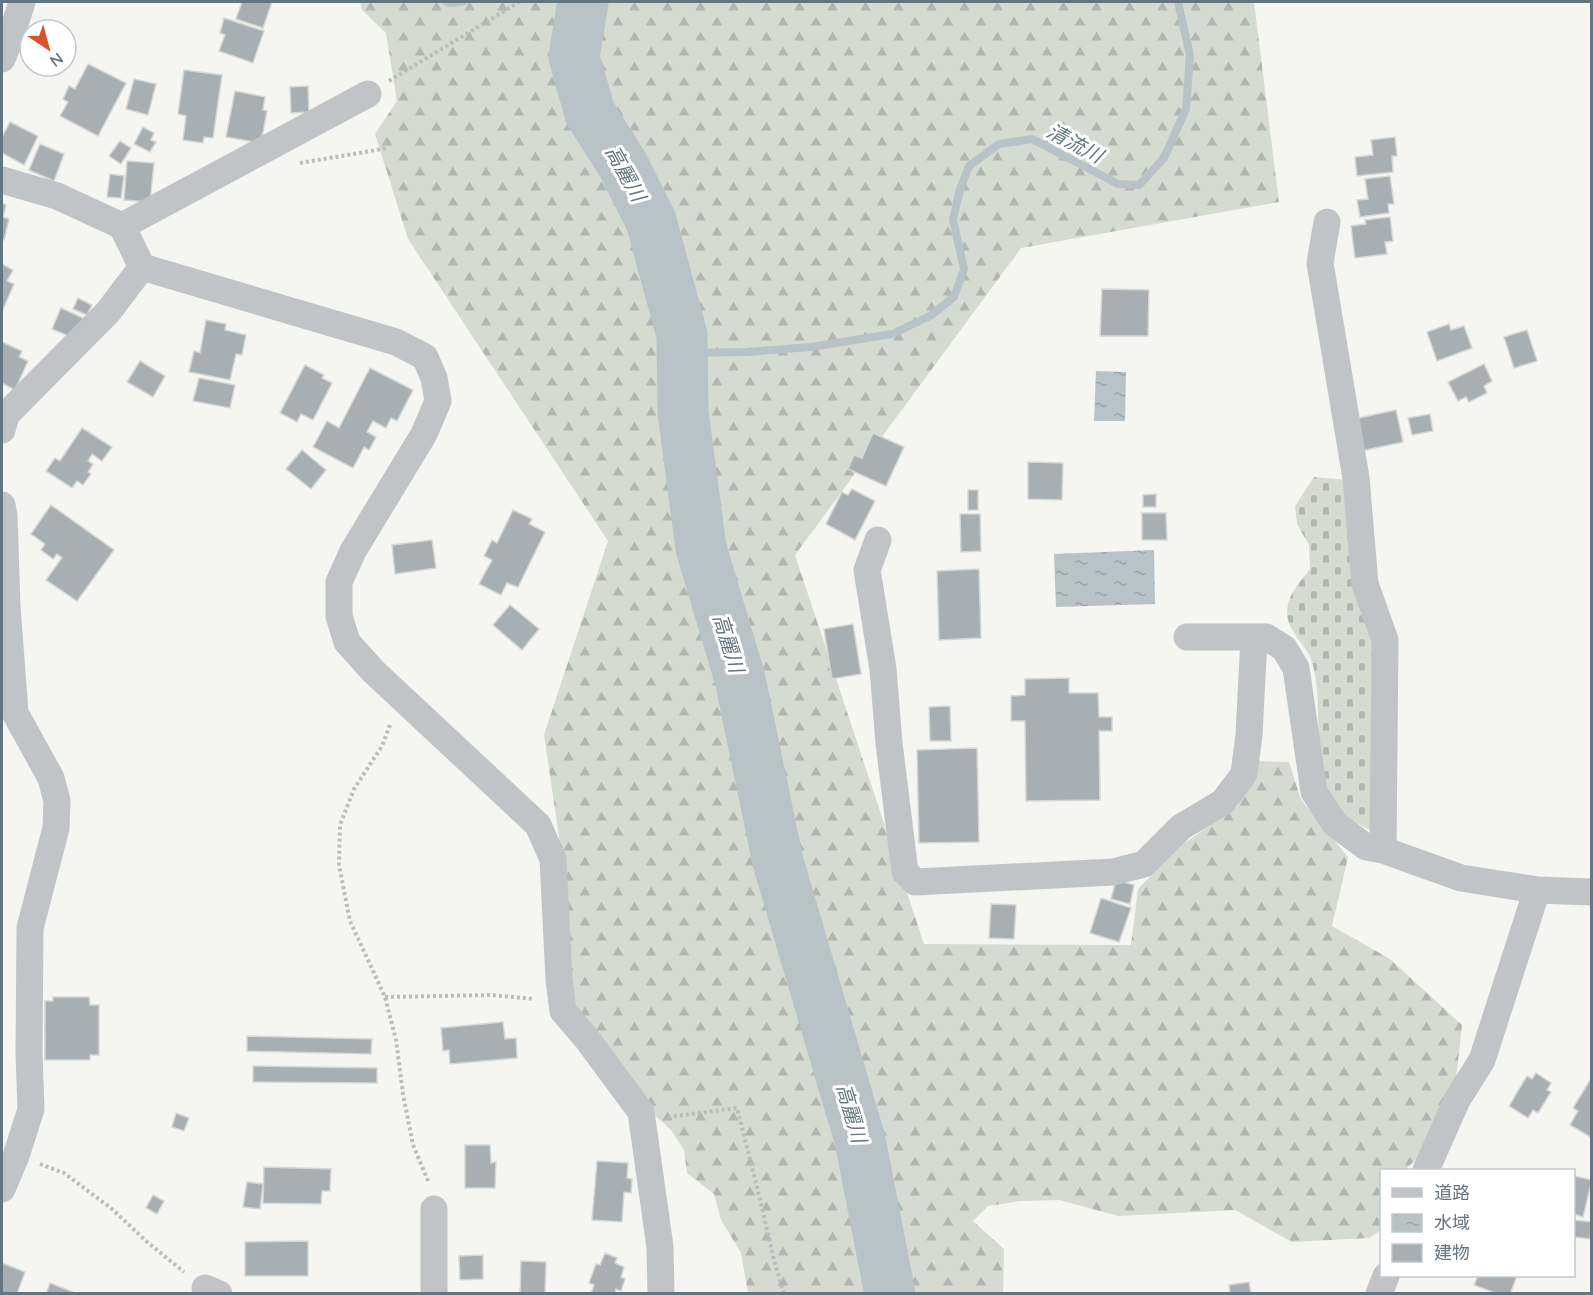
<svg xmlns="http://www.w3.org/2000/svg" width="1593" height="1295" viewBox="0 0 1593 1295" font-family="Quicksand,'Noto Sans JP',sans-serif">
<style>
.forest{fill:url(#forest-firs)}
.cemetery{fill:url(#cemetery-stones)}
.water{fill:url(#water-ripples)}
.lines{fill:none;stroke-linecap:round;stroke-linejoin:round}
.stream{stroke:#b8c3c7;stroke-width:8}
.river{stroke:#b8c3c7;stroke-width:51}
.building{fill:#a7afb3;stroke:#d6d6d4;stroke-width:1.5}
.path{stroke:#babcbe;stroke-width:4;stroke-dasharray:3 3;stroke-linecap:butt}
.minor{stroke:#c0c4c7;stroke-width:27}
.labels{text-anchor:middle;dominant-baseline:central;stroke-width:6;stroke-linejoin:round;paint-order:stroke}
.water-label{font-size:20px;font-style:italic;fill:#61767d;stroke:#fff}
</style>
<defs>
<pattern id="forest-firs" width="22" height="20" patternUnits="userSpaceOnUse" patternTransform="scale(1.5)"><rect width="22" height="20" fill="#d6dbd2"/><path d="M5 1l3.5 6h-7zM16 11l3.5 6h-7z" fill="#b1b6b0"/></pattern>
<pattern id="cemetery-stones" width="16" height="16" patternUnits="userSpaceOnUse" patternTransform="scale(1.5)"><rect width="16" height="16" fill="#d6dbd2"/><path d="M2 7V4a2 2 0 0 1 4 0v3zM10 15v-3a2 2 0 0 1 4 0v3z" fill="#b1b6b0"/></pattern>
<pattern id="water-ripples" width="26" height="14" patternUnits="userSpaceOnUse" patternTransform="scale(1.5)"><rect width="26" height="14" fill="#b8c3c7"/><path d="M2 4q2-2 4 0t4 0M15 11q2-2 4 0t4 0" fill="none" stroke="#99a3a7"/></pattern>
</defs>
<rect width="100%" height="100%" fill="#f5f5f1"/>
<!-- forest -->
<polygon class="forest" points="360,2 1254,2 1279,202 1021,248 795,555 924,944 1131,945 1138,889 1180,846 1238,806 1254,761 1289,762 1301,800 1348,857 1332,926 1390,959 1462,1025 1451,1125 1405,1170 1382,1170 1381,1230 1369,1238 1292,1242 1235,1210 1118,1216 1059,1200 1021,1201 988,1206 973,1221 1004,1249 1003,1293 748,1293 741,1253 721,1220 714,1194 687,1173 684,1150 671,1130 648,1109 569,1013 562,857 544,735 608,541 408,239 375,134 397,101 386,33 362,10"/>
<!-- cemetery -->
<path class="cemetery" d="M 1314,477 L 1347,480 L 1377,642 L 1370,830 C 1361,825 1346,819 1339,811 C 1307,769 1326,710 1312,662 C 1307,645 1288,633 1287,613 C 1287,595 1300,582 1310,569 L 1309,545 L 1297,524 L 1295,506 Z"/>
<!-- water -->
<g class="water">
<polygon points="1096,371 1126,372 1125,421 1094,421"/>
<polygon points="1154,550 1155,604 1056,607 1054,554"/>
</g>
<g class="lines">
<!-- stream -->
<g class="stream">
<polyline points="447,2 451,3 462,2"/>
<polyline points="568,2 582,7"/>
<polyline points="682,353 747,352 811,347 892,334 930,316 954,297 964,269 953,219 960,189 969,166 999,144 1032,139 1118,184 1139,185 1164,158 1186,109 1190,55 1178,2"/>
</g>
<!-- river -->
<polyline class="river" points="583,2 574,57 590,113 623,165 651,221 682,335 683,412 701,548 740,679 778,862 860,1140 890,1294"/>
</g>
<!-- building -->
<g class="building">
<polygon points="242,2 272,2 263,28 236,19"/>
<polygon points="224,18 264,31 253,63 219,51 225,35 220,33"/>
<polygon points="88,64 126,83 98,136 60,116 68,102 63,99 69,86 75,89"/>
<polygon points="184,70 222,75 213,138 204,137 203,143 183,140 186,116 178,114"/>
<polygon points="134,79 156,84 148,115 126,109"/>
<polygon points="308,86 309,112 291,113 290,87"/>
<polygon points="235,91 265,97 263,110 267,111 261,143 226,137"/>
<polygon points="10,122 38,136 24,165 2,153 2,137"/>
<polygon points="143,127 154,133 151,140 156,142 150,152 134,144"/>
<polygon points="1395,137 1397,156 1392,156 1393,172 1357,176 1355,157 1373,155 1371,140"/>
<polygon points="120,141 131,148 121,164 109,156"/>
<polygon points="40,144 64,154 54,181 29,170"/>
<polygon points="127,161 154,163 150,202 124,200"/>
<polygon points="110,174 124,176 121,198 107,197"/>
<polygon points="1390,176 1394,204 1388,204 1389,213 1360,217 1357,200 1368,199 1365,179"/>
<polygon points="2,203 6,205 3,217 9,219 4,240 2,239"/>
<polygon points="1390,217 1393,241 1385,242 1387,254 1355,258 1351,226 1366,224 1365,220"/>
<polygon points="2,264 13,270 7,281 14,284 2,312"/>
<polygon points="1102,289 1149,290 1148,336 1100,336"/>
<polygon points="78,298 92,305 87,315 73,309"/>
<polygon points="61,308 83,318 74,338 52,329"/>
<polygon points="206,320 226,324 225,330 246,335 242,355 236,354 230,380 189,372 194,351 200,353"/>
<polygon points="1449,324 1451,330 1464,326 1472,348 1437,361 1427,332"/>
<polygon points="1527,330 1537,361 1514,368 1504,337"/>
<polygon points="2,342 22,351 19,357 28,361 15,390 2,383"/>
<polygon points="140,361 165,376 153,397 127,382"/>
<polygon points="1484,364 1492,381 1484,386 1487,393 1469,402 1466,397 1458,401 1448,382"/>
<polygon points="305,365 324,375 322,378 332,383 313,420 301,414 297,422 280,413"/>
<polygon points="370,368 413,390 397,421 391,418 386,428 373,421 367,432 376,437 369,450 364,447 353,468 313,447 327,421 339,428"/>
<polygon points="199,378 235,385 230,408 193,401"/>
<polygon points="1396,410 1403,442 1361,451 1354,419"/>
<polygon points="1430,414 1433,431 1412,435 1408,418"/>
<polygon points="82,428 112,447 102,461 92,454 88,461 93,464 88,472 91,474 83,485 77,481 72,488 46,471 55,458 60,461"/>
<polygon points="873,433 904,447 886,486 848,469 854,455 862,458"/>
<polygon points="302,450 326,470 311,489 286,469"/>
<polygon points="1028,462 1063,463 1062,500 1028,499"/>
<polygon points="852,489 875,501 855,540 826,524 842,492 848,495"/>
<rect x="968" y="490" width="10" height="20"/>
<polygon points="1156,494 1156,507 1143,507 1143,495"/>
<polygon points="51,505 114,550 77,601 46,580 62,558 57,554 53,559 41,550 45,544 31,534"/>
<polygon points="513,510 532,519 529,524 545,532 518,587 507,583 501,595 479,584 492,560 484,556 492,540 497,543"/>
<polygon points="1142,513 1166,513 1167,540 1142,540"/>
<polygon points="960,514 980,514 981,551 961,552"/>
<polygon points="432,540 436,568 395,574 392,545"/>
<polygon points="979,569 981,638 939,640 937,571"/>
<polygon points="510,605 539,629 522,650 493,625"/>
<polygon points="853,624 861,674 832,679 824,629"/>
<polygon points="1069,678 1069,693 1098,693 1099,717 1112,717 1112,731 1099,731 1100,800 1026,801 1025,721 1011,721 1011,696 1025,695 1025,679"/>
<polygon points="950,706 951,741 930,741 929,707"/>
<polygon points="977,748 979,842 919,843 917,750"/>
<polygon points="1116,880 1134,885 1130,904 1111,899"/>
<polygon points="1101,898 1131,908 1119,942 1090,933"/>
<polygon points="991,904 1016,905 1014,939 989,938"/>
<polygon points="53,997 89,997 90,1005 99,1005 99,1055 90,1055 90,1060 45,1060 45,1001 53,1001"/>
<polygon points="503,1022 505,1039 516,1038 517,1058 450,1064 449,1050 443,1051 441,1028"/>
<polygon points="247,1036 372,1039 371,1054 247,1051"/>
<polygon points="253,1066 377,1068 377,1083 253,1082"/>
<polygon points="1536,1073 1551,1083 1547,1090 1551,1092 1538,1113 1533,1110 1528,1118 1509,1106 1527,1076 1532,1079"/>
<polygon points="1592,1077 1592,1138 1570,1125 1578,1111 1573,1108"/>
<polygon points="176,1113 189,1118 184,1131 172,1127"/>
<polygon points="465,1145 490,1145 491,1163 496,1162 495,1188 465,1188"/>
<polygon points="597,1161 628,1163 627,1178 632,1179 631,1193 624,1192 622,1222 592,1220"/>
<polygon points="264,1167 331,1169 330,1191 322,1191 321,1204 263,1203"/>
<polygon points="1574,1176 1592,1180 1583,1217 1574,1214"/>
<polygon points="247,1182 263,1184 260,1209 243,1207"/>
<polygon points="153,1195 164,1201 157,1214 146,1208"/>
<polygon points="1574,1220 1592,1222 1590,1239 1574,1237"/>
<polygon points="308,1241 308,1276 245,1276 245,1242"/>
<polygon points="605,1253 617,1258 615,1263 624,1267 621,1277 625,1279 621,1291 616,1289 615,1294 591,1294 594,1285 589,1283 596,1264 600,1265"/>
<polygon points="483,1255 483,1279 460,1280 459,1256"/>
<polygon points="521,1261 546,1262 545,1294 520,1294"/>
<polygon points="2,1263 25,1272 17,1294 2,1293"/>
<polygon points="1478,1276 1517,1276 1510,1294 1498,1294 1474,1285"/>
<polygon points="1249,1282 1251,1294 1230,1294 1229,1285"/>
<polygon points="50,1283 78,1294 46,1294"/>
</g>
<g class="lines">
<!-- path -->
<g class="path">
<polyline points="389,81 519,2"/>
<polyline points="300,163 388,148"/>
<polyline points="390,725 382,746 354,789 340,825 339,865 350,921 385,997 396,1040 403,1094 413,1145 429,1183"/>
<polyline points="385,997 492,995 534,999"/>
<polyline points="668,1117 737,1108 758,1191 774,1260 784,1294"/>
<polyline points="40,1164 64,1173 112,1209 146,1241 184,1272"/>
</g>
<!-- minor -->
<g class="minor">
<polyline points="2,59 12,34 22,2"/>
<polyline points="2,180 57,196 122,226 142,267 396,342 425,357 434,378 438,401 424,434 353,551 339,582 339,616 347,642 373,671 538,825 553,859 559,979 563,1011 587,1039 641,1112 660,1247 661,1294"/>
<polyline points="1327,222 1320,263 1356,478 1365,584 1385,640 1383,850"/>
<polyline points="122,226 368,94"/>
<polyline points="2,430 6,415 108,312 142,267"/>
<polyline points="2,505 4,516 7,606 15,713 51,778 57,801 56,828 30,928 29,1054 31,1109 16,1156 2,1189"/>
<polyline points="878,540 867,570 883,669 889,743 905,872 915,882 1113,872 1144,864 1181,827 1223,802 1244,774 1249,735 1254,638"/>
<polyline points="1187,637 1266,637 1284,648 1296,668 1314,792 1335,824 1366,847 1383,850 1461,878 1537,890 1592,892"/>
<polyline points="1426,1170 1457,1100 1482,1060 1537,890"/>
<polyline points="205,1288 219,1294"/>
<polyline points="434,1294 434,1209"/>
<polyline points="1379,1294 1386,1276"/>
</g>
</g>
<g class="labels">
<!-- water labels -->
<g class="water-label">
<text transform="translate(1075 143) rotate(28)">清流川</text>
<text transform="translate(626 173) rotate(61)">高麗川</text>
<text transform="translate(729 643) rotate(73)">高麗川</text>
<text transform="translate(852 1113) rotate(74)">高麗川</text>
</g>
</g>
<!-- border -->
<rect width="1593" height="1295" fill="none" stroke="#657580" stroke-width="6"/>
<!-- legend -->
<rect x="1380" y="1169" width="195" height="108" fill="#ffffff" stroke="#c1c8cc" stroke-width="1.5"/>
<rect x="1392" y="1188" width="30" height="9" fill="#c0c4c7" stroke="#c1c8cc" stroke-width="1.5"/>
<text x="1434" y="1199" font-size="18" fill="#657580">道路</text>
<rect x="1392" y="1214" width="30" height="18" fill="url(#water-ripples)" stroke="#c1c8cc" stroke-width="1.5"/>
<text x="1434" y="1229" font-size="18" fill="#657580">水域</text>
<rect x="1392" y="1244" width="30" height="18" fill="#a7afb3" stroke="#c1c8cc" stroke-width="1.5"/>
<text x="1434" y="1259" font-size="18" fill="#657580">建物</text>
<!-- north arrow -->
<g transform="translate(48 48) rotate(144)"><circle r="28" fill="#ffffff" stroke="#c1c8cc" stroke-width="1.5"/>
<path d="M0-4.5L10 22L0 15L-10 22Z" fill="#d7542f"/>
<text y="-9" font-size="16" font-weight="bold" text-anchor="middle" fill="#657580">N</text>
</g>
</svg>
